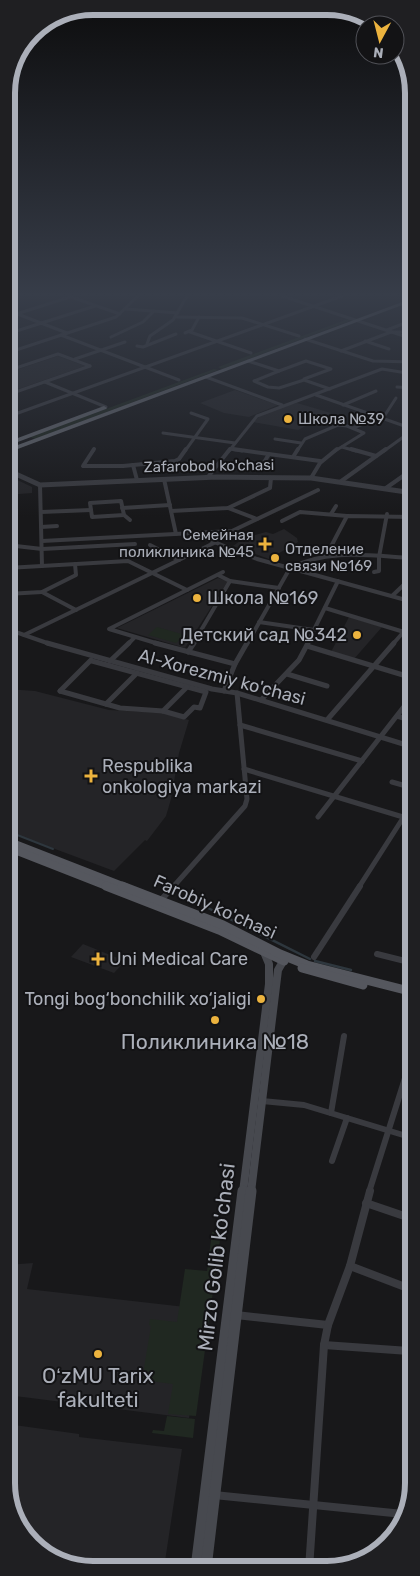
<svg xmlns="http://www.w3.org/2000/svg" width="420" height="1576" viewBox="0 0 420 1576" font-family="Rubik,sans-serif">
<style>
.built{fill:#242427}
.green{fill:#202821}
.lines{fill:none;stroke-linecap:round;stroke-linejoin:round}
.stream-far1{stroke:#2e373e;stroke-width:2}
.stream{stroke:#2e373e;stroke-width:2.5}
.minor-far4{stroke:#393a3f;stroke-width:3}
.minor-far3{stroke:#393a3f;stroke-width:4}
.minor-far2{stroke:#393a3f;stroke-width:5}
.minor-far1{stroke:#393a3f;stroke-width:6}
.minor{stroke:#393a3f;stroke-width:8}
.tertiary-far1{stroke:#393a3f;stroke-width:4}
.tertiary{stroke:#393a3f;stroke-width:5}
.secondary-far1{stroke:#47494f;stroke-width:8}
.secondary{stroke:#47494f;stroke-width:11}
.primary-far1{stroke:#55575e;stroke-width:8}
.primary{stroke:#55575e;stroke-width:9}
.trunk{fill:#5d6067;fill-rule:evenodd}
.poi-dot{fill:#ecb33e;stroke:#131315;stroke-width:2}
.labels{text-anchor:middle;dominant-baseline:central;stroke-width:4;stroke-linejoin:round;paint-order:stroke}
.far-poi-label{font-size:15px;fill:#abafb9;stroke:#131315;text-anchor:start}
.far-street-label{font-size:15px;fill:#abafb9;stroke:#131315}
.poi-label{font-size:18px;fill:#abafb9;stroke:#131315;text-anchor:start}
.street-label{font-size:18px;fill:#abafb9;stroke:#131315}
.near-poi-label{font-size:21px;fill:#abafb9;stroke:#131315}
.near-street-label{font-size:21px;fill:#abafb9;stroke:#131315}
.rim{fill:none;stroke:#abafb9;stroke-width:6}
</style>
<rect width="100%" height="100%" fill="#18181a"/>
<!-- built -->
<g class="built">
<polygon points="58,356 85,366 7,393 7,373"/>
<polygon points="235,390 278,405 249,417 224,413 200,403"/>
<polygon points="297,403 331,413 298,430 253,422 260,416 283,406"/>
<polygon points="7,475 32,487 32,493 7,495"/>
<polygon points="284,529 297,538 298,542 269,559 233,546 244,538 266,532 273,534"/>
<polygon points="218,578 228,581 185,648 117,628"/>
<polygon points="349,617 382,627 354,659 331,652"/>
<polygon points="7,689 35,691 109,710 163,713 189,720 179,753 171,799 166,816 147,841 145,840 114,871 7,831"/>
<polygon points="83,944 125,961 114,973 71,957"/>
<polygon points="33,1263 27,1289 203,1309 189,1418 7,1395 7,1265"/>
<polygon points="7,1424 79,1434 79,1437 182,1449 164,1568 76,1568 31,1544 7,1495"/>
</g>
<!-- green -->
<g class="green">
<polygon points="348,319 352,320 222,369 218,367"/>
<polygon points="214,369 218,370 35,439 30,437"/>
<polygon points="157,627 185,635 176,643 148,635"/>
<polygon points="212,1232 221,1233 196,1416 168,1414 173,1384 142,1380 151,1326 149,1325 150,1319 177,1322 185,1269 207,1271"/>
<polygon points="167,1416 195,1419 193,1438 152,1433 153,1430 164,1431"/>
</g>
<g class="lines">
<!-- stream-far1 -->
<polyline class="stream-far1" points="7,831 53,849"/>
<!-- stream -->
<g class="stream">
<polyline points="206,907 310,959"/>
<polyline points="315,961 351,970"/>
</g>
<!-- minor-far4 -->
<g class="minor-far4">
<polyline points="68,296 120,314"/>
<polyline points="282,296 413,339"/>
<polyline points="401,304 413,308"/>
<polyline points="126,309 178,313"/>
<polyline points="7,310 67,333"/>
<polyline points="7,317 70,297"/>
<polyline points="176,317 242,318 299,336"/>
<polyline points="387,330 413,320"/>
<polyline points="190,332 251,353"/>
<polyline points="185,333 192,330 199,317"/>
<polyline points="7,334 95,306"/>
<polyline points="61,335 179,380"/>
<polyline points="111,337 143,322 154,311"/>
<polyline points="305,339 373,361 413,362"/>
<polyline points="365,341 389,349"/>
<polyline points="147,344 150,336 173,320 187,296"/>
<polyline points="137,346 143,347 176,334"/>
<polyline points="341,351 391,332 413,332"/>
<polyline points="7,353 116,317 138,296"/>
<polyline points="75,359 125,342"/>
<polyline points="248,361 279,371 254,381 268,387 279,388 304,380 330,389"/>
<polyline points="7,371 58,354 90,366"/>
<polyline points="279,371 306,361 331,369 304,379"/>
<polyline points="206,377 282,405"/>
<polyline points="45,382 106,407"/>
<polyline points="397,387 413,388"/>
<polyline points="7,395 90,366"/>
<polyline points="316,395 413,429"/>
<polyline points="343,405 376,391"/>
<polyline points="7,417 342,296"/>
<polyline points="353,428 385,415 396,398"/>
<polyline points="163,433 235,443"/>
<polyline points="275,439 301,443"/>
<polyline points="342,447 356,451"/>
<polyline points="230,449 242,451"/>
<polyline points="93,451 94,449"/>
<polyline points="185,451 208,419 191,413"/>
<polyline points="229,451 257,416 382,369 413,374"/>
<polyline points="297,451 305,439 338,425 347,426 364,433 335,451"/>
<polyline points="384,451 413,430"/>
</g>
<!-- minor-far3 -->
<g class="minor-far3">
<polyline points="94,449 83,466 123,466 175,461 179,459 186,449"/>
<polyline points="233,449 320,461"/>
<polyline points="351,449 376,456"/>
<polyline points="293,457 298,449"/>
<polyline points="263,464 269,454"/>
<polyline points="133,465 137,480"/>
<polyline points="208,477 230,449"/>
<polyline points="311,478 320,463 337,449"/>
<polyline points="164,479 176,534"/>
<polyline points="340,482 386,449"/>
<polyline points="40,485 42,566"/>
<polyline points="386,488 413,469"/>
<polygon points="121,501 124,515 92,517 90,503"/>
<polyline points="122,508 170,505"/>
<polyline points="228,508 257,519"/>
<polyline points="171,511 228,508 270,488 271,478"/>
<polyline points="41,512 91,510"/>
<polyline points="331,514 336,506"/>
<polyline points="124,515 130,520"/>
<polyline points="282,521 300,512 347,516"/>
<polyline points="41,527 57,526"/>
<polyline points="194,534 257,559 413,602"/>
<polyline points="42,541 232,531 318,490"/>
<polyline points="7,545 42,549 135,544"/>
<polyline points="150,545 179,560"/>
<polyline points="326,556 347,516 413,517"/>
<polyline points="7,568 128,561 187,590"/>
<polyline points="374,572 379,571 379,557 387,514"/>
<polyline points="230,581 279,588"/>
<polyline points="42,592 76,610"/>
<polyline points="7,594 42,592 76,575 75,564"/>
<polyline points="392,596 413,576"/>
<polyline points="325,608 404,632"/>
<polyline points="259,622 314,630"/>
<polyline points="7,629 50,644"/>
<polyline points="24,635 216,542"/>
<polyline points="128,644 135,637"/>
<polyline points="159,644 109,629 223,572"/>
<polyline points="193,644 230,581 218,575"/>
<path d="M 247,644 L 290,568 C 327,548 373,556 413,558"/>
<polyline points="307,644 338,581"/>
<polyline points="393,644 413,621"/>
</g>
<!-- minor-far2 -->
<g class="minor-far2">
<polyline points="47,643 212,689 237,693 413,747"/>
<polyline points="155,643 235,664"/>
<polyline points="307,646 413,678"/>
<polyline points="188,652 194,643"/>
<polyline points="110,661 129,643"/>
<polyline points="287,674 327,686"/>
<polyline points="60,691 120,708 163,711 184,717 194,707 200,708 206,692 92,661"/>
<polyline points="60,691 91,660"/>
<polyline points="224,691 235,664 247,643"/>
<polyline points="261,700 299,660 308,643"/>
<polyline points="106,704 137,673"/>
<polyline points="163,711 187,687"/>
<polyline points="397,716 413,721"/>
<polyline points="327,720 394,643"/>
<polyline points="240,725 362,761"/>
<polyline points="244,769 413,820"/>
<polyline points="392,782 413,788"/>
<polyline points="318,817 413,695"/>
<polyline points="173,887 245,806 247,799 237,693"/>
<polyline points="359,887 403,818"/>
</g>
<!-- minor-far1 -->
<g class="minor-far1">
<polyline points="159,902 174,886"/>
<polyline points="377,954 413,963"/>
<polyline points="314,957 360,886"/>
<polyline points="262,1101 304,1105 413,1138"/>
<polyline points="331,1113 344,1036"/>
<polyline points="332,1161 347,1118"/>
<polyline points="369,1192 413,1053"/>
</g>
<!-- minor -->
<g class="minor">
<polyline points="366,1203 413,1219"/>
<polyline points="350,1266 413,1290"/>
<polyline points="236,1315 328,1325"/>
<polyline points="324,1345 409,1351 407,1385 408,1502"/>
<polyline points="214,1495 403,1514"/>
<polyline points="309,1569 324,1345 328,1325 350,1266 370,1191"/>
</g>
<!-- tertiary-far1 -->
<polyline class="tertiary-far1" points="7,300 18,296"/>
<!-- tertiary -->
<polyline class="tertiary" points="7,470 40,485 217,477 311,478 413,493"/>
<!-- secondary-far1 -->
<g class="secondary-far1">
<polyline points="243,1192 269,984 269,964 264,952"/>
<polyline points="251,1192 278,970 285,958"/>
</g>
<!-- secondary -->
<g class="secondary">
<polyline points="196,1568 243,1191"/>
<polyline points="206,1568 251,1191"/>
</g>
<!-- primary-far1 -->
<g class="primary-far1">
<polyline points="7,841 125,887"/>
<polyline points="7,847 109,887"/>
</g>
<!-- primary -->
<g class="primary">
<polyline points="106,886 219,930 284,961"/>
<polyline points="122,886 223,925 280,954 307,965 413,992"/>
<polyline points="302,968 363,985"/>
</g>
<!-- trunk -->
<g class="trunk">
<polygon points="413,298 413,301 7,453 7,449"/>
<polygon points="104,406 107,408 106,409 7,446 7,442"/>
</g>
</g>
<!-- sky -->
<linearGradient id="sky" x2="0" y2="1"><stop stop-color="#0d0d0e"/><stop offset="0.57" stop-color="#373d49"/><stop offset="1" stop-color="#373d49" stop-opacity="0"/></linearGradient>
<rect width="420" height="517" fill="url(#sky)"/>
<!-- markers -->
<g class="poi-dot">
<circle cx="288" cy="419" r="5"/>
<path d="M262.5 536.5h5v5h5v5h-5v5h-5v-5h-5v-5h5z"/>
<circle cx="275" cy="558" r="5"/>
<circle cx="197" cy="598" r="5"/>
<circle cx="357" cy="635" r="5"/>
<path d="M88.5 768.5h5v5h5v5h-5v5h-5v-5h-5v-5h5z"/>
<path d="M95.5 951.5h5v5h5v5h-5v5h-5v-5h-5v-5h5z"/>
<circle cx="261" cy="999" r="5"/>
<circle cx="215" cy="1020" r="5"/>
<circle cx="98" cy="1354" r="5"/>
</g>
<g class="labels">
<!-- far-poi labels -->
<g class="far-poi-label">
<text x="298" y="419">Школа №39</text>
<text x="254" y="535" text-anchor="end">Семейная<tspan x="254" dy="17">поликлиника №45</tspan></text>
<text x="285" y="549">Отделение<tspan x="285" dy="17">связи №169</tspan></text>
</g>
<!-- far-street labels -->
<g class="far-street-label">
<text transform="translate(209 466) rotate(-1)">Zafarobod ko'chasi</text>
</g>
<!-- poi labels -->
<g class="poi-label">
<text x="207" y="598">Школа №169</text>
<text x="347" y="635" text-anchor="end">Детский сад №342</text>
<text x="102" y="766">Respublika<tspan x="102" dy="21">onkologiya markazi</tspan></text>
<text x="109" y="959">Uni Medical Care</text>
<text x="251" y="999" text-anchor="end">Tongi bog‘bonchilik xo‘jaligi</text>
</g>
<!-- street labels -->
<g class="street-label">
<text transform="translate(222 677) rotate(15)">Al-Xorezmiy ko'chasi</text>
<text transform="translate(215 907) rotate(24)">Farobiy ko'chasi</text>
</g>
<!-- near-poi labels -->
<g class="near-poi-label">
<text x="215" y="1041">Поликлиника №18</text>
<text x="98" y="1375">OʻzMU Tarix<tspan x="98" dy="24">fakulteti</tspan></text>
</g>
<!-- near-street labels -->
<g class="near-street-label">
<text transform="translate(216 1257) rotate(-83)">Mirzo Golib ko'chasi</text>
</g>
</g>
<!-- crop -->
<path d="M0 0H420V1576H0ZM93 15H327A78 78 0 0 1 405 93V1483A78 78 0 0 1 327 1561H93A78 78 0 0 1 15 1483V93A78 78 0 0 1 93 15Z" fill="#1f1f22" fill-rule="evenodd"/>
<path class="rim" d="M93 15H327A78 78 0 0 1 405 93V1483A78 78 0 0 1 327 1561H93A78 78 0 0 1 15 1483V93A78 78 0 0 1 93 15Z"/>
<!-- north arrow -->
<g transform="translate(380 40) rotate(187)"><circle r="24" fill="#131315" stroke="#505157"/>
<path d="M0-4L9 19L0 12L-9 19Z" fill="#ecb33e"/>
<text y="-8" font-size="14" font-weight="bold" text-anchor="middle" fill="#abafb9">N</text>
</g>
</svg>
